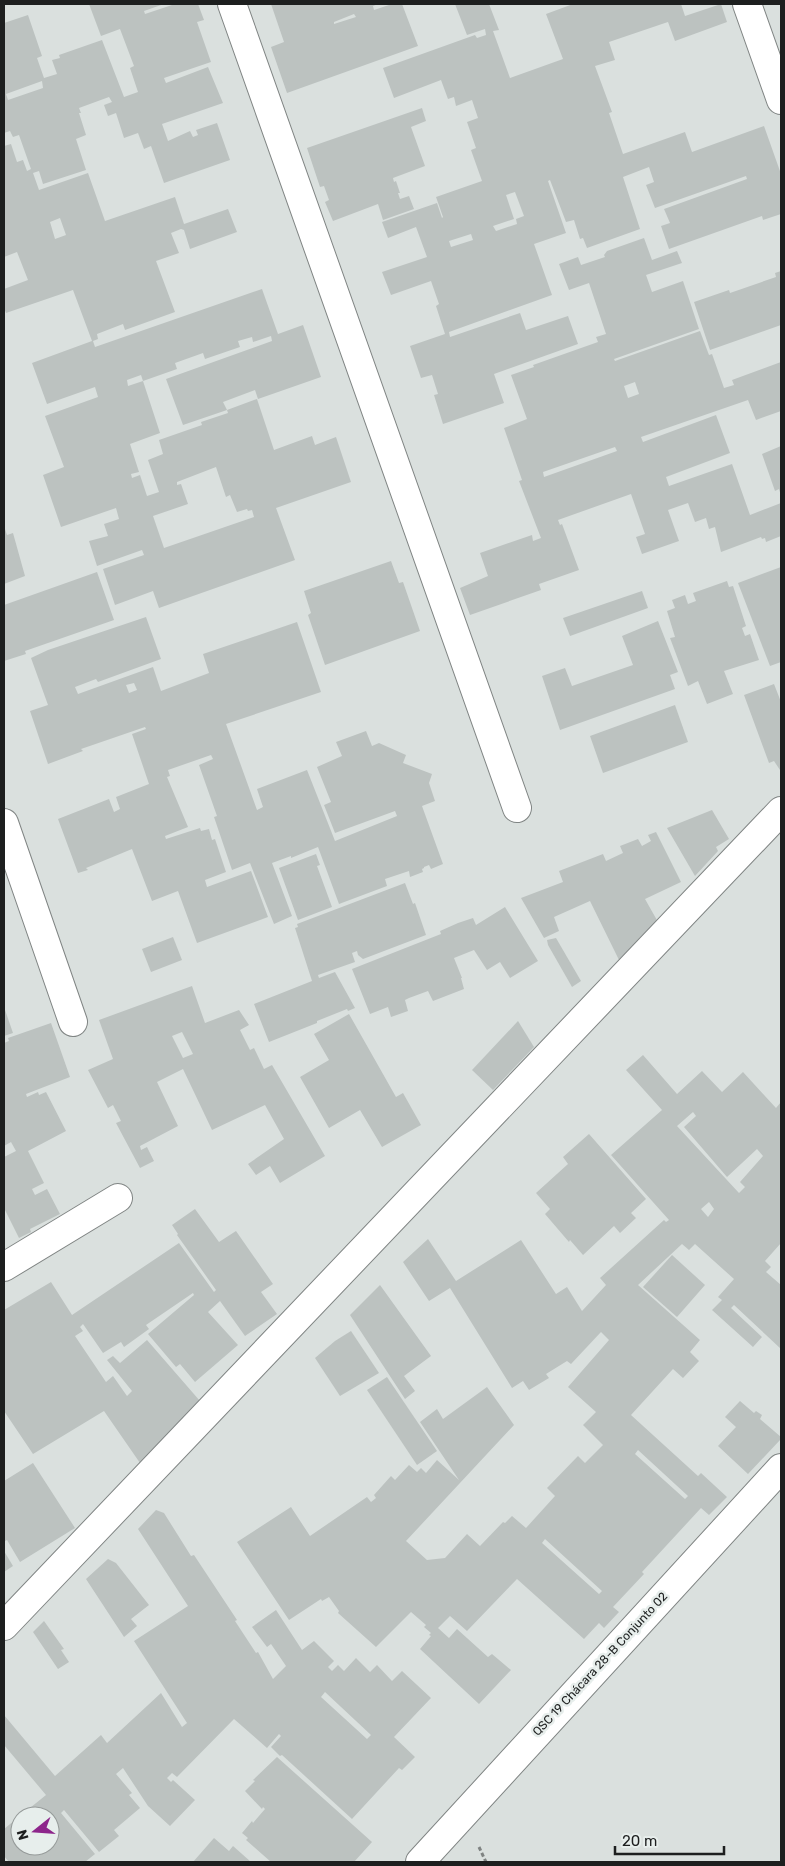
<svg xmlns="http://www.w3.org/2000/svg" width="785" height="1866" viewBox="0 0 785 1866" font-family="Rubik,sans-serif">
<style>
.building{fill:#bcc2c0;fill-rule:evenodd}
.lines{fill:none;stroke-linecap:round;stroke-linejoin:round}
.minor-casing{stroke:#808584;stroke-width:30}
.path{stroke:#7f8382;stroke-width:3;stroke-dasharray:4 2.5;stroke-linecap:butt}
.minor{stroke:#fff;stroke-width:28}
.labels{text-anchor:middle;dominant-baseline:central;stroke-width:5;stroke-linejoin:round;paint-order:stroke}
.street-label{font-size:12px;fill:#1d1f1f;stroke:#e7eeec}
</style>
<rect width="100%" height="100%" fill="#dae0de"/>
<!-- building -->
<g class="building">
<path d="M 89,4 L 164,4 L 144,11 L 145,14 L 175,4 L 198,4 L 204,20 L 197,22 L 211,62 L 164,78 L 166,83 L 208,67 L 223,103 L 162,124 L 168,141 L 190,131 L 193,137 L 198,135 L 196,130 L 217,123 L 230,160 L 164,183 L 151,146 L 144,149 L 138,133 L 124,138 L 116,113 L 108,116 L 104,105 L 112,102 L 109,97 L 79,108 L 81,113 L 79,113 L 86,135 L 76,139 L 86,170 L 43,184 L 39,171 L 33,173 L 39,190 L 88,173 L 105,221 L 175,197 L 184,224 L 228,209 L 237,232 L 190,249 L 184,230 L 181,229 L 171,233 L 179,253 L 156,261 L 175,312 L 125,330 L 123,324 L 97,334 L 98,339 L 93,341 L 95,347 L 262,289 L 278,334 L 303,325 L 321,377 L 258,399 L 255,390 L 223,402 L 227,410 L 183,425 L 166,379 L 272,341 L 271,336 L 253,342 L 252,337 L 238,341 L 240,347 L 205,359 L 203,353 L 175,363 L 177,369 L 143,381 L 141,375 L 127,380 L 128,386 L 143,381 L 160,433 L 130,444 L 139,472 L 131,474 L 132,478 L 140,475 L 147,496 L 159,492 L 148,460 L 163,454 L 159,440 L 202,425 L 201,422 L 228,413 L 227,410 L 257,399 L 274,450 L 312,436 L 315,445 L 336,437 L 351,482 L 276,508 L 295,560 L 159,608 L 153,591 L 115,605 L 103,569 L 144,555 L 142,550 L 97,566 L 89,541 L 108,536 L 104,524 L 119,519 L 116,508 L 61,527 L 43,475 L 64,467 L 45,416 L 98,397 L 95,387 L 47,404 L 32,363 L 92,341 L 73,290 L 6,313 L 4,308 L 4,289 L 28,280 L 17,252 L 4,257 L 4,146 L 11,144 L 17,162 L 23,160 L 27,171 L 31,169 L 19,135 L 13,137 L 10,131 L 4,133 L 4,23 L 28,15 L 42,56 L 37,58 L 44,78 L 57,74 L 52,60 L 60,58 L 59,55 L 102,40 L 124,97 L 138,92 L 130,68 L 134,66 L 120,29 L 101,36 ZM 42,81 L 43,88 L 8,100 L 6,94 ZM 60,218 L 66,235 L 55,239 L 50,222 ZM 216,467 L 226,497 L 230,495 L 237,512 L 247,509 L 248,511 L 252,510 L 254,517 L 164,548 L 153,516 L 188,504 L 181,484 L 177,485 L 177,482 Z"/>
<path d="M 271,4 L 378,4 L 373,6 L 374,10 L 392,4 L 402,4 L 418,46 L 287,93 L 271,47 L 284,42 ZM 354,14 L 356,17 L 334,24 L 334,22 Z"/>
<path d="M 455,4 L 489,4 L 499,30 L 493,31 L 510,78 L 563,59 L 546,14 L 573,4 L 681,4 L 685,16 L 721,4 L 727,22 L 675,41 L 668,22 L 662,24 L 609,42 L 615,60 L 595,66 L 612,112 L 609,113 L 623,154 L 685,132 L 692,152 L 764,126 L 781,174 L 781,214 L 763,220 L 762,216 L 669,249 L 661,226 L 670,223 L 664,209 L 747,179 L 746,176 L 655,208 L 646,185 L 654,182 L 649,167 L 623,177 L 640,229 L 587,248 L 583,238 L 580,239 L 574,220 L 566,222 L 550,180 L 548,181 L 566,233 L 534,244 L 552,295 L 449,332 L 450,337 L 520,313 L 526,330 L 568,316 L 578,344 L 494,374 L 504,403 L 443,424 L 434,395 L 438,394 L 432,375 L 421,378 L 410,346 L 445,334 L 436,306 L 439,304 L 431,281 L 391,295 L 382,272 L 427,257 L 416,227 L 388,238 L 382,222 L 437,203 L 442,218 L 443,217 L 436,197 L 482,181 L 471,150 L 476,148 L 467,122 L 478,118 L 472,100 L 456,106 L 454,97 L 448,99 L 441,80 L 394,98 L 383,68 L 475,35 L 477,38 L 486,35 L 485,29 L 467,35 ZM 515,192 L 524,216 L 516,219 L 517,224 L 496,231 L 493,226 L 514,219 L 506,195 ZM 471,234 L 473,240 L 451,247 L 449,241 Z"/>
<polygon points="422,108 426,121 411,127 425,166 393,178 394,182 396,181 400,193 398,193 400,199 409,196 414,209 383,220 378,204 333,221 325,202 329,200 324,186 320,187 307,148"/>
<path d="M 644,238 L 652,260 L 677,251 L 682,263 L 646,275 L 652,292 L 683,281 L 699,329 L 614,359 L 615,361 L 700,331 L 709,355 L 712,354 L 724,388 L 734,385 L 732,380 L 781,362 L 781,411 L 756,420 L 748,400 L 641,437 L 643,442 L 716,415 L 730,453 L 666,477 L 669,486 L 732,464 L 750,515 L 781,503 L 781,536 L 766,542 L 765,538 L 762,539 L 761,537 L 721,552 L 715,527 L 709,529 L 706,518 L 695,522 L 688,503 L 668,510 L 679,541 L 642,554 L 636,537 L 645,534 L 631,494 L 558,520 L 560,525 L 562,524 L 579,570 L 539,584 L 541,590 L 470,615 L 460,588 L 488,576 L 480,553 L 532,535 L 533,541 L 541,538 L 519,481 L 522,480 L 504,428 L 527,419 L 511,375 L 534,367 L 533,365 L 598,342 L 596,337 L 606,334 L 589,283 L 569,290 L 559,264 L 578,257 L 581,265 L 605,257 L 604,255 L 607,251 ZM 635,382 L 639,394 L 628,398 L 624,386 ZM 615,447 L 617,451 L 544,477 L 543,472 Z"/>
<polygon points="781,271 781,325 710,350 694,302 729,290 730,293 776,277 775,273"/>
<polygon points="781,446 781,496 779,489 775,491 762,454"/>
<polygon points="4,526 7,535 13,533 25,576 4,584"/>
<polygon points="391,561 399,583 403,582 420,631 325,665 308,615 311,613 304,591"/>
<polygon points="781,567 781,662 770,666 738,583"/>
<polygon points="97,572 114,620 25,651 26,654 4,661 4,605"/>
<polygon points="727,581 729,587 733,586 746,626 742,628 745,636 750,634 759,660 724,671 733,694 707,704 698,681 688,686 670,638 675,637 667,611 675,608 672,600 685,595 688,604 696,601 693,593"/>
<polygon points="642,591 648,608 570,636 563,618"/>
<path d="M 146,617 L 161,659 L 98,682 L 96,679 L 75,687 L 78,694 L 153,667 L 161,691 L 209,673 L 203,654 L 297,622 L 321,692 L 226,724 L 257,810 L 263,807 L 257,789 L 307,770 L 335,841 L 397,816 L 395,811 L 335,833 L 324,805 L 331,802 L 317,767 L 342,756 L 336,742 L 366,731 L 372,746 L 379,743 L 406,755 L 403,763 L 432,774 L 429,783 L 435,801 L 422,806 L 443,864 L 431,869 L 429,865 L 424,867 L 424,868 L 422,869 L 423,872 L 410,877 L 409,871 L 385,879 L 387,886 L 339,904 L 318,847 L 291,858 L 291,856 L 272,863 L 292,916 L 274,924 L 250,863 L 232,870 L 214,817 L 217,816 L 199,765 L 213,759 L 211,755 L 168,770 L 170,776 L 167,777 L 188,827 L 165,836 L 166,839 L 200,828 L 201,831 L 209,829 L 212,840 L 215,839 L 226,872 L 205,880 L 207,887 L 251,871 L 268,917 L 197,943 L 178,891 L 152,901 L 132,849 L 86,868 L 88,870 L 78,873 L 58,819 L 109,799 L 114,812 L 120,809 L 116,797 L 149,784 L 132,734 L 146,729 L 145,727 L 81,749 L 83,751 L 48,764 L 30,711 L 48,705 L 31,658 L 48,650 ZM 134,683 L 137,690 L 129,693 L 126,685 Z"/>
<polygon points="658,621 678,672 670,675 675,689 560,730 542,676 565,668 572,686 633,665 622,636"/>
<polygon points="774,684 781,702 781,769 780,770 774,761 769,763 744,695"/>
<polygon points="675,705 688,742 603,773 590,736"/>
<polygon points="712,810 729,839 716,847 718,851 695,876 667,828"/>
<polygon points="656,832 681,882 645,899 658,922 619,960 590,901 554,917 559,931 544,938 521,898 563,882 559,871 603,854 606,861 623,853 620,846 638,839 642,846 651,841 648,835"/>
<polygon points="316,854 320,865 317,866 332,907 298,920 279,868"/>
<polygon points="405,883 413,904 415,903 426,935 363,959 358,955 357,951 352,953 355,962 318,975 319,978 335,972 355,1008 348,1011 347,1009 317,1021 317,1023 269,1042 254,1004 312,981 295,928 298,927 297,924"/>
<polygon points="505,907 538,961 510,978 500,962 487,970 474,950 454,958 462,978 461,978 464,989 433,1001 428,991 409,998 405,1000 408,1011 391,1017 388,1007 370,1014 352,969 441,934 440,931 458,923 473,918 476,925"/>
<polygon points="173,937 182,960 151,972 142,949"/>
<polygon points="556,938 581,981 572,987 548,945 547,940"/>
<path d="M 192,986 L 205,1023 L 239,1010 L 249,1025 L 240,1030 L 250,1050 L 254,1048 L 264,1069 L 272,1065 L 325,1156 L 280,1183 L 270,1166 L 256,1175 L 248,1164 L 284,1139 L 265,1105 L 212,1130 L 183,1069 L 157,1082 L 178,1126 L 140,1146 L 141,1150 L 147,1147 L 154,1161 L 140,1168 L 116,1123 L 121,1121 L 113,1105 L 108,1108 L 88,1070 L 113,1059 L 99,1020 ZM 182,1032 L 193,1054 L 183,1058 L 172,1036 Z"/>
<polygon points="4,1007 13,1033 4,1036"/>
<polygon points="349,1014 396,1097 403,1093 421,1125 382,1147 360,1110 329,1128 300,1077 329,1060 314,1034"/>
<polygon points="518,1021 534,1047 493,1090 472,1070"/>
<polygon points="51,1023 70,1077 26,1094 27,1097 38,1092 39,1095 46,1092 66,1131 28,1151 44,1183 32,1189 35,1195 47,1189 60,1214 30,1229 31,1232 19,1238 4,1208 4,1157 16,1151 11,1142 4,1146 4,1043 9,1041 8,1038"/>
<path d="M 643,1055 L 677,1094 L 702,1071 L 722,1092 L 743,1072 L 776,1108 L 781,1102 L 781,1243 L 765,1261 L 771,1267 L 766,1272 L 781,1285 L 781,1349 L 734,1305 L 731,1308 L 762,1337 L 753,1347 L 712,1310 L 722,1300 L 718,1297 L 734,1279 L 695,1244 L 689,1250 L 682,1244 L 638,1285 L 700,1340 L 690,1352 L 699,1361 L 683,1378 L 673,1369 L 631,1415 L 698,1476 L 701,1473 L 727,1497 L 709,1515 L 701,1508 L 642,1572 L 644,1574 L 613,1607 L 619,1612 L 604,1628 L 599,1623 L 584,1639 L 517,1579 L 467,1631 L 450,1616 L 438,1628 L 449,1638 L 457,1629 L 488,1657 L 492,1654 L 511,1670 L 479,1704 L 420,1649 L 431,1636 L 429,1635 L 431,1633 L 424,1627 L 426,1625 L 411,1612 L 376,1647 L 338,1613 L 339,1611 L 329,1597 L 322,1601 L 321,1599 L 289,1620 L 237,1542 L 291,1507 L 310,1536 L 367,1497 L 371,1502 L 376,1498 L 374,1495 L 391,1476 L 395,1480 L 409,1465 L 417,1472 L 421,1468 L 426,1473 L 437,1460 L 459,1480 L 420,1422 L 437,1409 L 443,1419 L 487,1387 L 514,1425 L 406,1541 L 427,1560 L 445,1558 L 467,1534 L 480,1546 L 503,1522 L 505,1523 L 512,1516 L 526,1528 L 555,1496 L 547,1488 L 578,1456 L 585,1463 L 603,1445 L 583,1425 L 596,1412 L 568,1387 L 609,1340 L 601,1332 L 571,1364 L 567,1361 L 546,1374 L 549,1378 L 529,1390 L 523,1381 L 512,1388 L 450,1288 L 429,1301 L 403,1262 L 428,1239 L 456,1281 L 521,1240 L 556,1294 L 567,1287 L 582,1311 L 606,1285 L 600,1278 L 664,1220 L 666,1222 L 669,1220 L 611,1155 L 662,1110 L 626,1070 ZM 693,1112 L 696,1116 L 684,1127 L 727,1177 L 757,1149 L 763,1156 L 740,1182 L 745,1187 L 739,1193 L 677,1126 ZM 709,1202 L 714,1209 L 708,1217 L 701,1209 ZM 638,1450 L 688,1496 L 685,1499 L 635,1454 ZM 545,1539 L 602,1591 L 599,1594 L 542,1543 Z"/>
<polygon points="589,1134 646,1199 631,1213 636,1218 620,1233 614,1226 583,1255 570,1240 569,1242 545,1214 550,1209 536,1193 568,1164 563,1157"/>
<polygon points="195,1209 219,1242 236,1231 273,1284 261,1292 277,1314 245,1336 220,1301 208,1312 238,1345 195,1382 180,1364 176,1367 148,1334 194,1295 193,1293 146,1325 149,1329 124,1347 121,1342 103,1353 83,1324 80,1327 83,1331 75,1336 106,1382 113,1376 127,1396 132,1391 107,1360 113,1356 120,1363 147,1340 200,1401 140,1463 104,1411 33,1454 4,1411 4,1310 51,1282 72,1315 179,1243 214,1292 216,1290 177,1235 178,1234 172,1225"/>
<polygon points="672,1255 705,1285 677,1317 643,1287"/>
<polygon points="380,1285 431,1356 404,1376 415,1391 405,1399 350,1315"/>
<polygon points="351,1331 379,1373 340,1396 315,1358 335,1341"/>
<polygon points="387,1377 437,1451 417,1465 367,1390"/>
<polygon points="740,1401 754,1413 756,1411 762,1415 760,1419 781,1437 781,1439 748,1474 718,1446 736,1427 725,1417"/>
<polygon points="33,1463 75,1528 20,1562 7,1540 5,1541 4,1538 4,1481"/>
<path d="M 156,1510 L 164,1513 L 191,1556 L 194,1555 L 237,1620 L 235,1621 L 256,1653 L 258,1652 L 273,1679 L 286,1666 L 271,1644 L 267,1647 L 252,1627 L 276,1610 L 302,1650 L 314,1641 L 334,1661 L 328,1667 L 332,1671 L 338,1665 L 344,1671 L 356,1658 L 370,1672 L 377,1665 L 392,1681 L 402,1671 L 431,1698 L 394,1737 L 415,1757 L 402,1770 L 399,1768 L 352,1819 L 282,1755 L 280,1756 L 271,1747 L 281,1736 L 279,1734 L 267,1748 L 234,1719 L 177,1777 L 172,1773 L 167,1778 L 171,1782 L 173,1780 L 195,1800 L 170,1826 L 148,1806 L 123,1768 L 116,1774 L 132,1793 L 129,1795 L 140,1808 L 114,1830 L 119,1836 L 99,1852 L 64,1810 L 61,1813 L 95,1854 L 85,1862 L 9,1862 L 4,1856 L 4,1829 L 20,1816 L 20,1846 L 50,1846 L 50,1816 L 20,1816 L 46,1795 L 4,1745 L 4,1715 L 55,1776 L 101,1735 L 107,1743 L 161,1693 L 182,1727 L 187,1723 L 134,1641 L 188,1606 L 138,1529 ZM 325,1692 L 371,1735 L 367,1739 L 321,1697 Z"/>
<polygon points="4,1551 13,1566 4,1572"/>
<polygon points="108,1559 116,1563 149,1605 131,1619 137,1626 124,1637 86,1579"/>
<polygon points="44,1621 64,1649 61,1650 69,1662 58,1669 33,1632"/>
<polygon points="277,1757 372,1842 354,1862 271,1862 246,1840 248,1838 242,1833 252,1821 253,1823 265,1809 263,1807 262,1809 245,1791 255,1781 253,1780"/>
<polygon points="214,1838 229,1851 233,1846 251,1862 193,1862"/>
</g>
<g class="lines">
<!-- minor casing -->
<g class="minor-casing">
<g id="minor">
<polyline points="232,4 517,808"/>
<polyline points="747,4 781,100"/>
<polyline points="4,823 73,1022"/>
<polyline points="4,1267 118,1198"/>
<polyline points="4,1626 781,811"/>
<polyline points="420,1862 781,1468"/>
</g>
</g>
<!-- path -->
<polyline class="path" points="479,1847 486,1862"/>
<!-- minor -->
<use href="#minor" class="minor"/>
</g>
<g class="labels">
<!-- street labels -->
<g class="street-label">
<text transform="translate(600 1664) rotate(-47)">QSC 19 Chácara 28-B Conjunto 02</text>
</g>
</g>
<!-- border -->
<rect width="785" height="1866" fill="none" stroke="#1d1f1f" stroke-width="10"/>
<!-- north arrow -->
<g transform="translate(35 1831) rotate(253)"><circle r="24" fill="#e7eeec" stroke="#969b9a"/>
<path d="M0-4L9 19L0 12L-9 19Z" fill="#8d258b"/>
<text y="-8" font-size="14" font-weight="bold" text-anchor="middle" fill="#1d1f1f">N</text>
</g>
<!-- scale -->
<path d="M615 1846v8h109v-8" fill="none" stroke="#1d1f1f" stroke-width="2.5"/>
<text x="622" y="1846" font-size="15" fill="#1d1f1f" stroke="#e7eeec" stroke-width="4" paint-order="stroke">20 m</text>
</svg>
